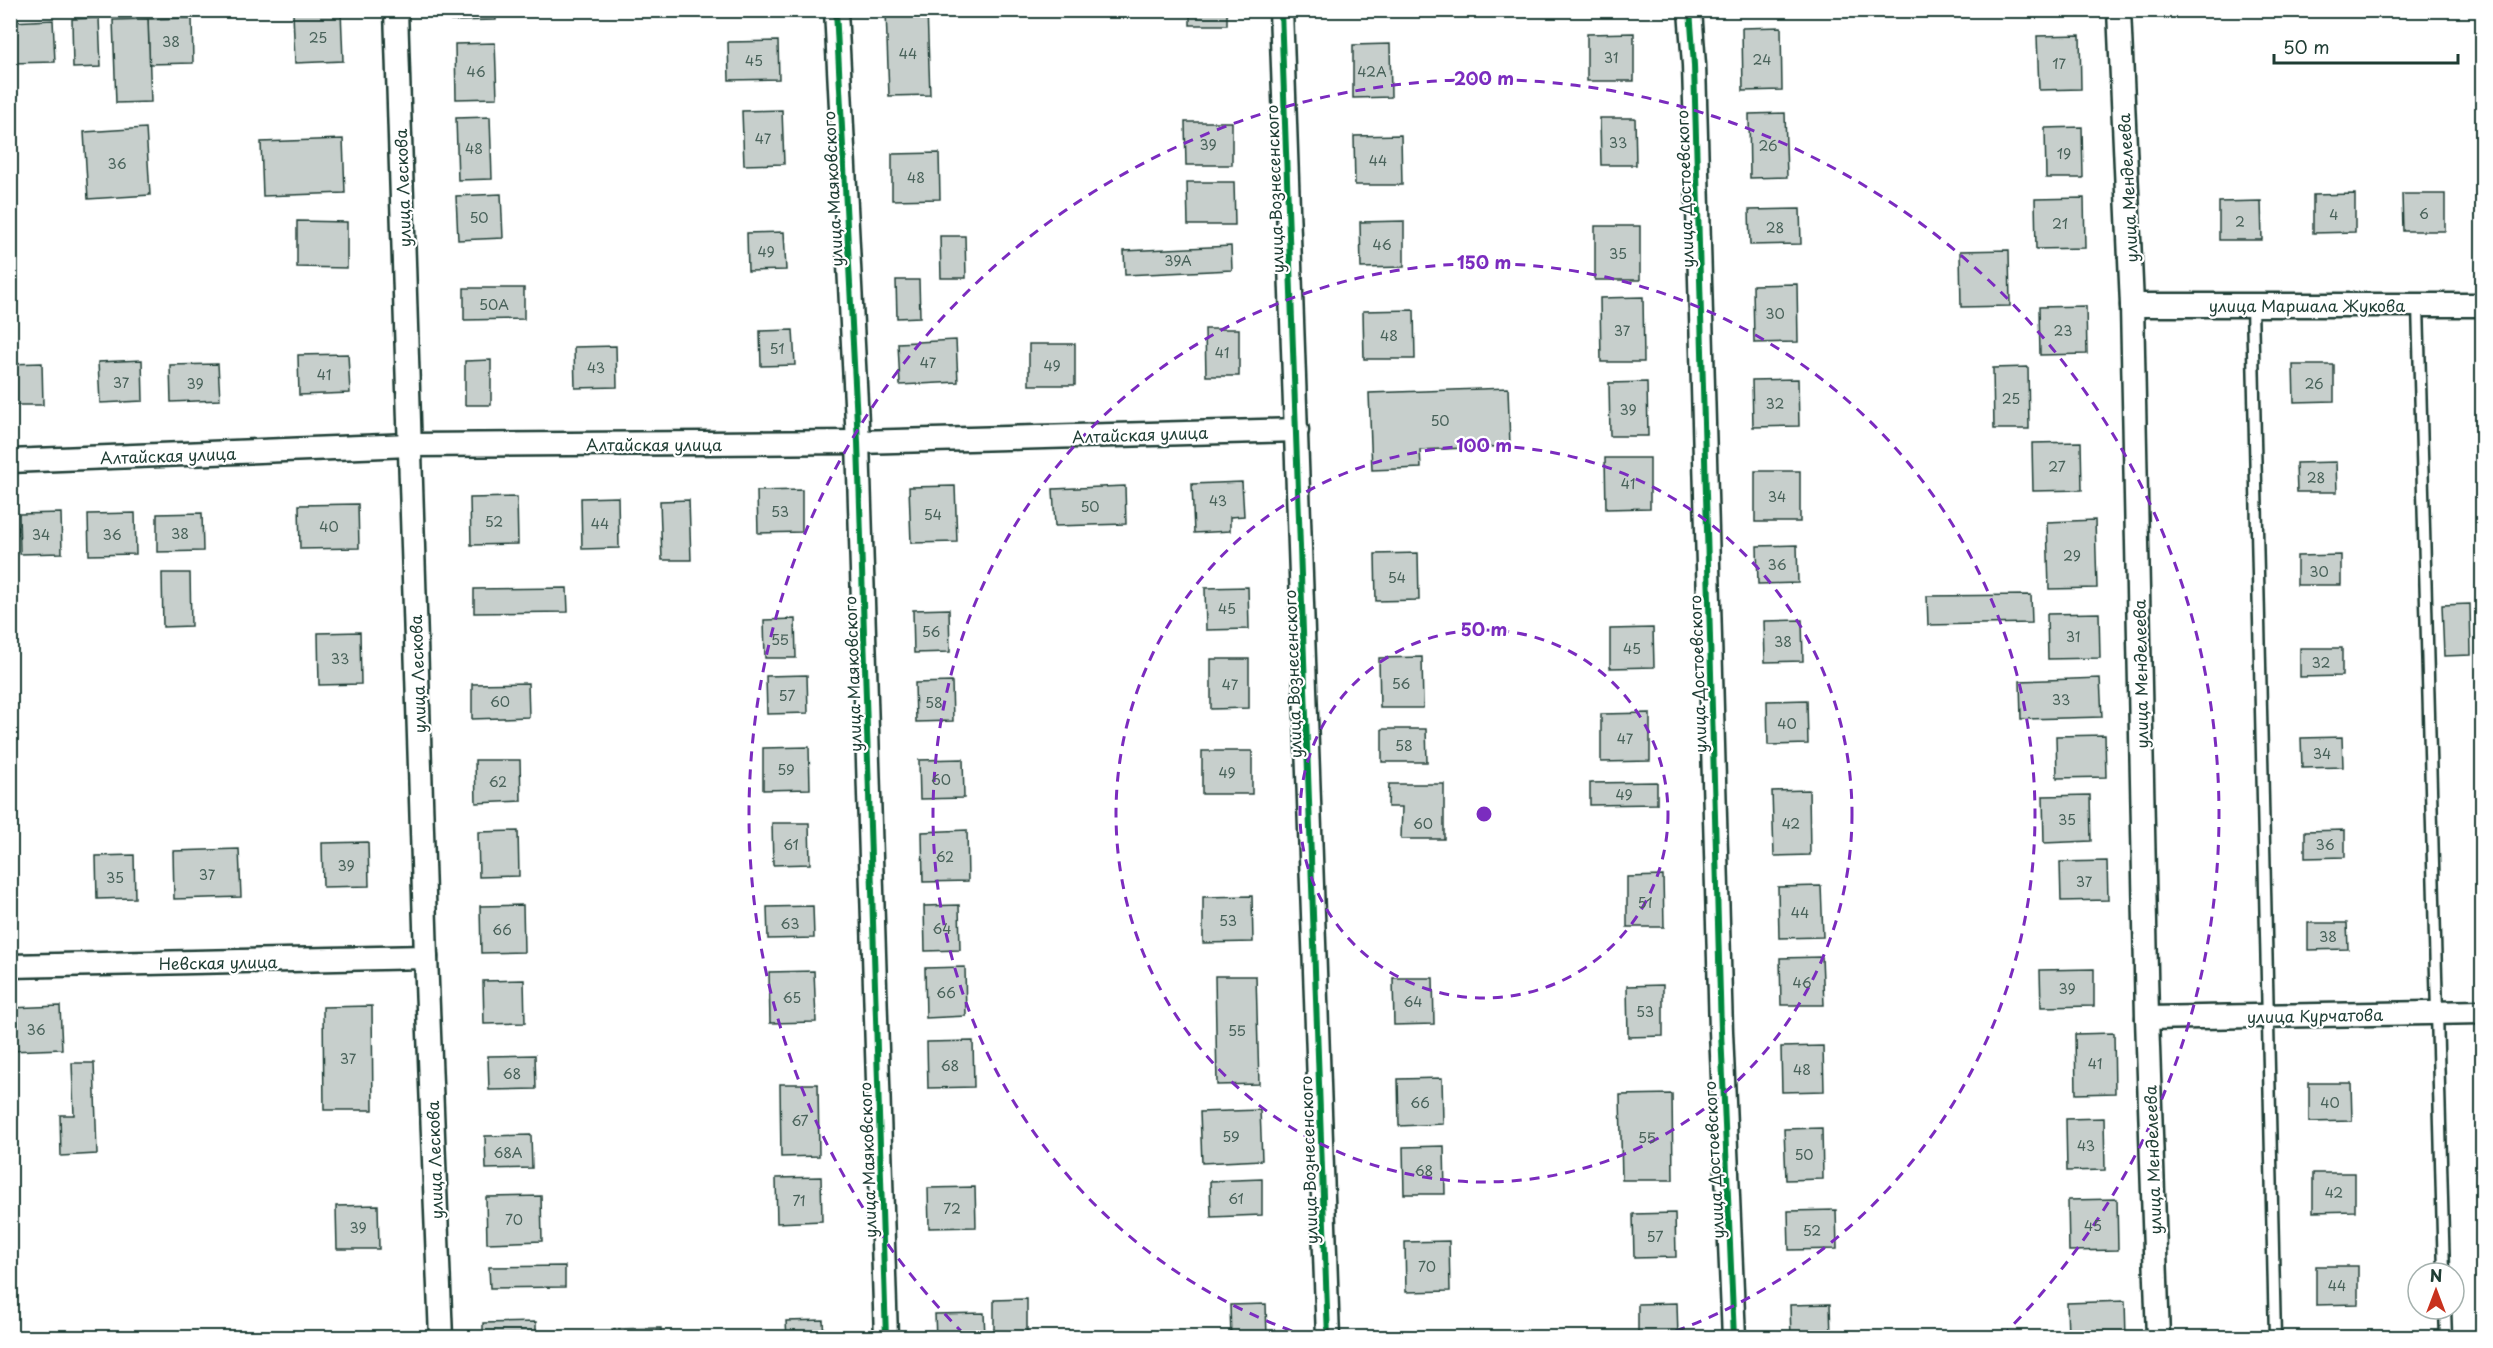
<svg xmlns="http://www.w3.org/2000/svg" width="2493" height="1348" viewBox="0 0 2493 1348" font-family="'Playpen Sans',sans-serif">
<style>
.building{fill:#c7cfcc;stroke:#1f3d34;stroke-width:1.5}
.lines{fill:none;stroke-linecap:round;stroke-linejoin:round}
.lane-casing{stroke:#1f3d34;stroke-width:15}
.street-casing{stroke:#1f3d34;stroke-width:27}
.lane{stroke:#fff;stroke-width:10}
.street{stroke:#fff;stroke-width:22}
.cycleway-casing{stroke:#fff;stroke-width:10}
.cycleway{stroke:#00873e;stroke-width:6}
.ring{fill:none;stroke:#7b2cbf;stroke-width:3;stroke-dasharray:10 8}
.labels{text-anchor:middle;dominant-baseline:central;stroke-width:4.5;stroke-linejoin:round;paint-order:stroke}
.number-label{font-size:14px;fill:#49625a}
.street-label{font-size:16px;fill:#1f3d34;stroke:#fff}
.centre{fill:#7b2cbf;stroke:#fff;stroke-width:3}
.ring-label{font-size:18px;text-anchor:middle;font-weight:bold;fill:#7b2cbf;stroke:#fff;stroke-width:4.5;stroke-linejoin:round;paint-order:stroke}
</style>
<rect width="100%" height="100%" fill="#fff"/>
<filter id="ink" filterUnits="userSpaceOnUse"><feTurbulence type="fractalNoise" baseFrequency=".0167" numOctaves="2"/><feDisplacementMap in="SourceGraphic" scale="12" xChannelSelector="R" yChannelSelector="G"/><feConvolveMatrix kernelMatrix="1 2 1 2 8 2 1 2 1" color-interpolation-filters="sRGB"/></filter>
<g filter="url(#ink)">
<!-- building -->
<g class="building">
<polygon points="450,10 496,10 496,20 451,21"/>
<polygon points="732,10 779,10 779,14 733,16"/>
<polygon points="886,10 927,10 930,95 889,96"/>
<rect x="1190" y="10" width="37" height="15"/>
<polygon points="341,11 343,61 295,63 293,13"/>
<polygon points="99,18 101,67 73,68 72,19"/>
<polygon points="192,18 193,63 149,64 148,19"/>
<polygon points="148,19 151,102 116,103 113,20"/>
<polygon points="53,20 55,62 10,63 10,22"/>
<polygon points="1781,27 1782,90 1743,91 1742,28"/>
<polygon points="1634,33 1634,81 1587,81 1587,34"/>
<polygon points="2080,35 2081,89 2039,90 2037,36"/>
<polygon points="778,41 779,79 729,80 728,42"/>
<polygon points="495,43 497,98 456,99 455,44"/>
<polygon points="1390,44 1391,97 1353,98 1353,45"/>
<polygon points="782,110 784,164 744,165 742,111"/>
<polygon points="1785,113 1787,177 1750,178 1749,114"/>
<polygon points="490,117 492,179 458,180 456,118"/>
<polygon points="1600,118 1635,118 1636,165 1601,165"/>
<polygon points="1185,122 1232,122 1232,165 1186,165"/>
<polygon points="2082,127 2083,178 2046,178 2045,128"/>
<polygon points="146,128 150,195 88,199 84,132"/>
<polygon points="1401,135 1402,185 1355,185 1354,136"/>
<polygon points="343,139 345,193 263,196 261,142"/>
<polygon points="939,153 940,199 892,200 892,154"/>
<polygon points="1187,182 1234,182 1235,225 1188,225"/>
<polygon points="501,194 503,238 458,240 456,196"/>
<polygon points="2355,194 2355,232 2313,233 2313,195"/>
<polygon points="2402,194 2445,194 2445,231 2403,231"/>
<polygon points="2084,198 2085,248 2036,249 2035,199"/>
<polygon points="2261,201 2262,240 2219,240 2219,202"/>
<polygon points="1800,209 1801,244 1750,245 1749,210"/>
<polygon points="297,221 347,222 347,268 297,267"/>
<polygon points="1404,221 1404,267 1361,268 1360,222"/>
<rect x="1595" y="226" width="45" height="54"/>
<polygon points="784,232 786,270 748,271 747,233"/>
<polygon points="940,236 965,236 966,278 941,278"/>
<polygon points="1231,246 1232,270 1125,275 1124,251"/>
<polygon points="2009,250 2010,306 1961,307 1960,251"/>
<polygon points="896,280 919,280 920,317 897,318"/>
<polygon points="1797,284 1798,342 1754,343 1753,285"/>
<polygon points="464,288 524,288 524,319 464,320"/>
<polygon points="1643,297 1644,362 1601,362 1600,298"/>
<polygon points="2086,306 2087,354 2040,355 2039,307"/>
<polygon points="1414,310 1415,359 1364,359 1363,311"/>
<polygon points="1205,329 1239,329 1239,376 1206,376"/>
<polygon points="793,330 795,365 761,366 760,331"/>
<polygon points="956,340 958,382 900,385 898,343"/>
<rect x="1029" y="344" width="46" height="41"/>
<polygon points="616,346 617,387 575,388 574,347"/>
<polygon points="348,354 350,393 299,395 298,355"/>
<polygon points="142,360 143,401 100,403 98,362"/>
<polygon points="491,360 491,405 465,405 465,361"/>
<polygon points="42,363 43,405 10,405 10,364"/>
<polygon points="218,364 220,400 171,402 170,365"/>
<polygon points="2293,365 2334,365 2334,401 2294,402"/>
<polygon points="2028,367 2029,429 1994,429 1993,368"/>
<polygon points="1798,379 1799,426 1753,427 1752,380"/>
<polygon points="1647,382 1648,436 1610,436 1609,383"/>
<polygon points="1508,388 1510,446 1420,450 1421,468 1372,470 1369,393"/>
<polygon points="2081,442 2082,490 2033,491 2032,443"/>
<polygon points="1605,458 1650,458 1650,508 1606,509"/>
<polygon points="2336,462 2337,492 2297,492 2296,463"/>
<rect x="1755" y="471" width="45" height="51"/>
<polygon points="1242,482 1244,516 1230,517 1230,531 1194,533 1192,484"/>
<polygon points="955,486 957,542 911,543 909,487"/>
<polygon points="1125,486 1126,524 1055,526 1053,489"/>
<polygon points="802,490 802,532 758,533 757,491"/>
<polygon points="517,497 518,544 471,545 470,498"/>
<polygon points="618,497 619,548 582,549 581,498"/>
<polygon points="689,500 691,560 662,560 660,501"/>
<polygon points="358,504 359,548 300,549 299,505"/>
<polygon points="61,513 62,553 20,554 19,514"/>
<polygon points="135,513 136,554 89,555 88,514"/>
<polygon points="202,513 203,551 157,552 157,514"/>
<polygon points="2095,520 2097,588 2049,589 2047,522"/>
<polygon points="1797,545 1798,583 1758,584 1757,546"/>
<polygon points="1418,553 1419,600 1376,601 1375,554"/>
<polygon points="2341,555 2341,585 2297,585 2297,556"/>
<polygon points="162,573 190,573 191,626 163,627"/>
<polygon points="1248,587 1249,629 1206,630 1205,588"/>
<polygon points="567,588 568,612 474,613 474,589"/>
<polygon points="2031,595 2032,623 1928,625 1927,596"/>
<polygon points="2470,604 2471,655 2444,656 2442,605"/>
<polygon points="949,609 950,652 914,653 913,610"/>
<polygon points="2099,613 2100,658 2048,659 2047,614"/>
<polygon points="795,619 796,658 765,658 764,620"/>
<polygon points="1802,620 1803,661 1765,662 1764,621"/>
<polygon points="1653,628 1654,667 1610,668 1610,629"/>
<polygon points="360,632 361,684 319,685 318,633"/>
<polygon points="2300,648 2342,648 2342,676 2300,677"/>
<polygon points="1422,657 1423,708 1380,708 1379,658"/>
<polygon points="1211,659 1249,659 1249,708 1211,709"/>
<polygon points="807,675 808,713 767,714 766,676"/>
<polygon points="2100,678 2102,717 2021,719 2020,681"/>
<polygon points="952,682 953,721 916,722 915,683"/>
<polygon points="528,683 529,717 472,719 472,684"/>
<polygon points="1807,700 1808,744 1768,745 1767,701"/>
<polygon points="1650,713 1650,761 1601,762 1601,714"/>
<polygon points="1382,729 1426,729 1427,762 1382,762"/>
<polygon points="2105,735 2106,777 2057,778 2056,736"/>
<polygon points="2342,737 2343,767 2302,768 2301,738"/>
<polygon points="809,747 810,789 763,790 763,748"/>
<rect x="1202" y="751" width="50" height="43"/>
<polygon points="963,759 964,798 920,799 919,760"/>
<polygon points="475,760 520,760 521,801 476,803"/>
<polygon points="1657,782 1657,804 1590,805 1590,783"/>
<polygon points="1389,784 1444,784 1444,839 1401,839 1402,807 1388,807"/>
<polygon points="1809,790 1810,855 1774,856 1772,791"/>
<polygon points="2090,795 2091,841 2044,843 2043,796"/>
<polygon points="772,823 809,823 810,864 773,865"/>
<polygon points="967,830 968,881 923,882 922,832"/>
<polygon points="2345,830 2345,857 2305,858 2305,831"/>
<polygon points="518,831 519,876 479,877 478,832"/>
<polygon points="368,842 369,886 323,887 322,843"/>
<polygon points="239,849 241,897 174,899 173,851"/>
<polygon points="134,855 135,898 97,899 96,856"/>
<polygon points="2107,861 2108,900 2061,901 2060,862"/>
<polygon points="1663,876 1664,927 1627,927 1627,877"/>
<polygon points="1821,886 1823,937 1779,938 1778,887"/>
<polygon points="1252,896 1253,942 1203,943 1203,897"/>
<polygon points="523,905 524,952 481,953 480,906"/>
<polygon points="959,905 960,950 925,951 924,906"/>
<polygon points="813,906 814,938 768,939 767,907"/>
<polygon points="2308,923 2347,923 2348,949 2308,950"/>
<polygon points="1822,957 1824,1005 1781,1005 1780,958"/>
<polygon points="965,967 966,1016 926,1018 925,968"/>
<polygon points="2094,969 2094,1006 2041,1007 2040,970"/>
<polygon points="814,971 816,1022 770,1023 769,972"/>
<polygon points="1215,976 1256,976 1259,1084 1217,1085"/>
<polygon points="1393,978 1433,978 1434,1024 1394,1025"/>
<polygon points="524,980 525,1023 484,1024 483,981"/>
<polygon points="1663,985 1663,1036 1628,1037 1627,986"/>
<polygon points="60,1006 62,1049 10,1051 10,1008"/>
<polygon points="372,1006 373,1110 324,1110 323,1007"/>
<polygon points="2114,1033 2115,1093 2076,1094 2075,1034"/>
<polygon points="973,1041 974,1087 928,1088 927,1042"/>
<polygon points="1823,1046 1824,1091 1782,1092 1781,1047"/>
<polygon points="535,1055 536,1089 489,1090 488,1056"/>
<polygon points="72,1063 94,1063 97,1154 61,1156 60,1115 74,1115"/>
<polygon points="1442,1078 1443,1124 1399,1126 1398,1079"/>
<polygon points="2309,1083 2351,1083 2352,1121 2309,1122"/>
<polygon points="780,1084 818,1084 819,1156 781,1157"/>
<polygon points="1672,1094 1673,1180 1622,1180 1620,1095"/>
<polygon points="1260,1110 1262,1160 1202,1163 1200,1112"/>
<polygon points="2104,1118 2105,1170 2067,1171 2066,1119"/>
<polygon points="1822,1128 1823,1179 1786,1180 1784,1129"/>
<polygon points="531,1135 532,1168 486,1169 485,1136"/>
<polygon points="1444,1146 1445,1194 1404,1194 1403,1147"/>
<polygon points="2313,1173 2355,1173 2355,1211 2313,1212"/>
<polygon points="821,1177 822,1221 777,1223 776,1178"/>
<polygon points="1262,1179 1262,1215 1211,1217 1210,1181"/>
<polygon points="975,1187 976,1227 929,1228 928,1188"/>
<polygon points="541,1196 542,1241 487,1243 486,1197"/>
<polygon points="2117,1199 2118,1250 2069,1251 2068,1200"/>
<polygon points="378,1205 379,1249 337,1249 336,1206"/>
<polygon points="1836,1210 1837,1249 1789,1250 1788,1211"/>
<polygon points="1675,1213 1676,1257 1634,1258 1633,1214"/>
<polygon points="1449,1241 1450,1291 1406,1292 1405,1242"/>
<polygon points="565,1266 565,1287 490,1288 489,1267"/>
<polygon points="2316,1266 2358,1266 2358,1304 2316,1305"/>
<polygon points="1027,1299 1027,1338 994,1338 994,1300"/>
<polygon points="2125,1301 2126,1338 2068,1338 2067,1303"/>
<polygon points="1677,1303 1678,1338 1638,1338 1638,1304"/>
<polygon points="1266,1304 1267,1338 1231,1338 1230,1305"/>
<polygon points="1830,1304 1831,1338 1791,1338 1790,1305"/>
<polygon points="984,1313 985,1338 936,1338 935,1314"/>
<polygon points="823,1320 824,1338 787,1338 786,1321"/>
<polygon points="536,1322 536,1338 483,1338 483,1323"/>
<polygon points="661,1328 661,1338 613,1338 612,1329"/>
</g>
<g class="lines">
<!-- lane casing -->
<g class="lane-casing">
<g id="lane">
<polyline points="2252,305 2275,1338"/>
<polyline points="2418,305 2444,1273"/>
<polyline points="2445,1309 2446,1338"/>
</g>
</g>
<!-- street casing -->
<g class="street-casing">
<g id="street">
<polyline points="396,10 426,957 441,1338"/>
<polyline points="836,10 858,442 886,1338"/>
<polyline points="1281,10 1328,1338"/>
<polyline points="1690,10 1694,65 1721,1031 1734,1338"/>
<polyline points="2119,10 2132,305 2147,1018 2158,1338"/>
<polyline points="2132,305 2482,305"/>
<polyline points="10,461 410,445 858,442 1297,430"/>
<polyline points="10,966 426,957"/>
<polyline points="2147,1018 2482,1012"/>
</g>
</g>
<!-- lane -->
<use href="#lane" class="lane"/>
<!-- street -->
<use href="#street" class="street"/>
<!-- cycleway casing -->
<g class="cycleway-casing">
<g id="cycleway">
<polyline points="836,10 858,442 886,1338"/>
<polyline points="1281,10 1328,1338"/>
<polyline points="1690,10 1694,65 1721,1031 1734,1338"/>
</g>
</g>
<!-- cycleway -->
<use href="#cycleway" class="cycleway"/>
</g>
</g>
<!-- distance rings -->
<g class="ring">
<circle cx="1484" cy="814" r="184"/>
<circle cx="1484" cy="814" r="368"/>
<path d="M1309 1337A551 551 0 1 1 1659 1337"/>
<path d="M964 1334A735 735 0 1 1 2004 1334"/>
</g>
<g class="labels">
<!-- number labels -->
<g class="number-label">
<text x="318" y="37">25</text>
<text x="171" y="41">38</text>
<text x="908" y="53">44</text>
<text x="1611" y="57">31</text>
<text x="1762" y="59">24</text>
<text x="754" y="60">45</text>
<text x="2059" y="63">17</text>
<text x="476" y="71">46</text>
<text x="1372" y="71">42А</text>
<text x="763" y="138">47</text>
<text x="1618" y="142">33</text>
<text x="1208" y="144">39</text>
<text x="1768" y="145">26</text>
<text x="474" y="148">48</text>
<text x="2064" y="153">19</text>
<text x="1378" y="160">44</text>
<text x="117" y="163">36</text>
<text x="916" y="177">48</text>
<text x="2424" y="213">6</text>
<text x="2334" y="214">4</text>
<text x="479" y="217">50</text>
<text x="2240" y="221">2</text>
<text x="2060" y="223">21</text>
<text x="1775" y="227">28</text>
<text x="1382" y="244">46</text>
<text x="766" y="251">49</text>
<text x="1618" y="253">35</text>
<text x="1178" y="260">39А</text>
<text x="494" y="304">50А</text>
<text x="1775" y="313">30</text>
<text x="1622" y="330">37</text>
<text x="2063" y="330">23</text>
<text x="1389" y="335">48</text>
<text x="777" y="348">51</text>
<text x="1222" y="352">41</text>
<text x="928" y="362">47</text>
<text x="1052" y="365">49</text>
<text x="596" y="367">43</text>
<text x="324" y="374">41</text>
<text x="121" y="382">37</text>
<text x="195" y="383">39</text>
<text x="2314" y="383">26</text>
<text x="2011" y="398">25</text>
<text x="1775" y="403">32</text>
<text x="1628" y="409">39</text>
<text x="1440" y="420">50</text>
<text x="2057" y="466">27</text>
<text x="2316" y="477">28</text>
<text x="1628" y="483">41</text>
<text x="1777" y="496">34</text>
<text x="1218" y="500">43</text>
<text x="1090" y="506">50</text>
<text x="780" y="511">53</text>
<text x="933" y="514">54</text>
<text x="494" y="521">52</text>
<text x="600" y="523">44</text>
<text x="329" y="526">40</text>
<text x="180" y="533">38</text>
<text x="41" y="534">34</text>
<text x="112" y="534">36</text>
<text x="2072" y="555">29</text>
<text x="1777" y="564">36</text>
<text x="2319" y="571">30</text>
<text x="1397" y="577">54</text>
<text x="1227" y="608">45</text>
<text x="931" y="631">56</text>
<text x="2073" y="636">31</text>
<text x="780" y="639">55</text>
<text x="1783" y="641">38</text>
<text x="1632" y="648">45</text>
<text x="340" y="658">33</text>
<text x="2321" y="662">32</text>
<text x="1401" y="683">56</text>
<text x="1230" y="684">47</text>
<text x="787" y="695">57</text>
<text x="2061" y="699">33</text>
<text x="500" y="701">60</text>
<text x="934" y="702">58</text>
<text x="1787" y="723">40</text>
<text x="1625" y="738">47</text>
<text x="1404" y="745">58</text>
<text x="2322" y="753">34</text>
<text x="786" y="769">59</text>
<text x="1227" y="772">49</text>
<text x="941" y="779">60</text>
<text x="498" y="781">62</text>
<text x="1624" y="794">49</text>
<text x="2067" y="819">35</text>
<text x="1423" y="823">60</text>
<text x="1791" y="823">42</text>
<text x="791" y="844">61</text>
<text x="2325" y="844">36</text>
<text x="945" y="856">62</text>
<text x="346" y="865">39</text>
<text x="207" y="874">37</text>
<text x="115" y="877">35</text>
<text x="2084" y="881">37</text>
<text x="1645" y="902">51</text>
<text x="1800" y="912">44</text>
<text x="1228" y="920">53</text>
<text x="790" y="923">63</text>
<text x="942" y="928">64</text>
<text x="502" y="929">66</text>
<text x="2328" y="936">38</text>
<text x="1802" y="982">46</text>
<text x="2067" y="988">39</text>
<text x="946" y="992">66</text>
<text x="792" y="997">65</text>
<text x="1413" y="1001">64</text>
<text x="1645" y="1011">53</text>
<text x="36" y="1029">36</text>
<text x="1237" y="1030">55</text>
<text x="348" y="1058">37</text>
<text x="2095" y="1063">41</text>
<text x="950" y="1065">68</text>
<text x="1802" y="1069">48</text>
<text x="512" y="1073">68</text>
<text x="1420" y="1102">66</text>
<text x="2330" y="1102">40</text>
<text x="800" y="1120">67</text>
<text x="1231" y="1136">59</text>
<text x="1647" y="1137">55</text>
<text x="2086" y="1145">43</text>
<text x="508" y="1152">68А</text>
<text x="1804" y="1154">50</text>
<text x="1424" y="1170">68</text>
<text x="2334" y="1192">42</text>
<text x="1236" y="1198">61</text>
<text x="799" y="1200">71</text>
<text x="952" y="1208">72</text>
<text x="514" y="1219">70</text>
<text x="2093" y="1225">45</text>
<text x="358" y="1227">39</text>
<text x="1812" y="1230">52</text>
<text x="1655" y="1236">57</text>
<text x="1427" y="1266">70</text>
<text x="2337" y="1285">44</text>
</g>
<!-- street labels -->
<g class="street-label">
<text transform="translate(402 188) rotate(-92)">улица Лескова</text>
<text transform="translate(2127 188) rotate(-93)">улица Менделеева</text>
<text transform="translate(832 189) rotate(-93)">улица Маяковского</text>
<text transform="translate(1274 189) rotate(-92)">улица Вознесенского</text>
<text transform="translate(1684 189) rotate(-92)">улица Достоевского</text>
<text x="2307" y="305">улица Маршала Жукова</text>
<text transform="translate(1140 434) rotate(-2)">Алтайская улица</text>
<text x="654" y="444">Алтайская улица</text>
<text transform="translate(168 455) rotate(-2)">Алтайская улица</text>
<text transform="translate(417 674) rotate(-92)">улица Лескова</text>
<text transform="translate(852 674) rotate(-92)">улица Маяковского</text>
<text transform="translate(1292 674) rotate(-92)">улица Вознесенского</text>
<text transform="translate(1697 674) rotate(-92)">улица Достоевского</text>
<text transform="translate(2140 674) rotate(-91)">улица Менделеева</text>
<text transform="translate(218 962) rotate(-1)">Невская улица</text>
<text transform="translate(2315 1015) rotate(-1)">улица Курчатова</text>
<text transform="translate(434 1160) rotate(-92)">улица Лескова</text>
<text transform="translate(867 1160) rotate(-92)">улица Маяковского</text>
<text transform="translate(1308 1160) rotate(-92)">улица Вознесенского</text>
<text transform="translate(1713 1160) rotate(-93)">улица Достоевского</text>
<text transform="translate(2152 1160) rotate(-92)">улица Менделеева</text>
</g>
</g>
<circle cx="1484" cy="814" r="9" class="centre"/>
<g class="ring-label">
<text x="1484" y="85">200 m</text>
<text x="1484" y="269">150 m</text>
<text x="1484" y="452">100 m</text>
<text x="1484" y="636">50 m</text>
</g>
<!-- margin -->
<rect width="2493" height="1348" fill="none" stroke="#fff" stroke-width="36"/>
<rect x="18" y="18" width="2457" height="1312" fill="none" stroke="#1f3d34" stroke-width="2" filter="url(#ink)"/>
<!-- north arrow -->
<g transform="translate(2436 1291)"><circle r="28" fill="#ffffff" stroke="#a5b1ae" stroke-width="1.5"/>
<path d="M0-4.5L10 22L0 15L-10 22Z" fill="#c8321e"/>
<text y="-9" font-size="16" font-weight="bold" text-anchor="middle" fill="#1f3d34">N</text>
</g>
<!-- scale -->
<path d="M2274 54v9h184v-9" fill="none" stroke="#1f3d34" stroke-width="3"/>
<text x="2283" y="54" font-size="18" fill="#1f3d34" stroke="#ffffff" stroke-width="4.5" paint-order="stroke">50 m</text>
</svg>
